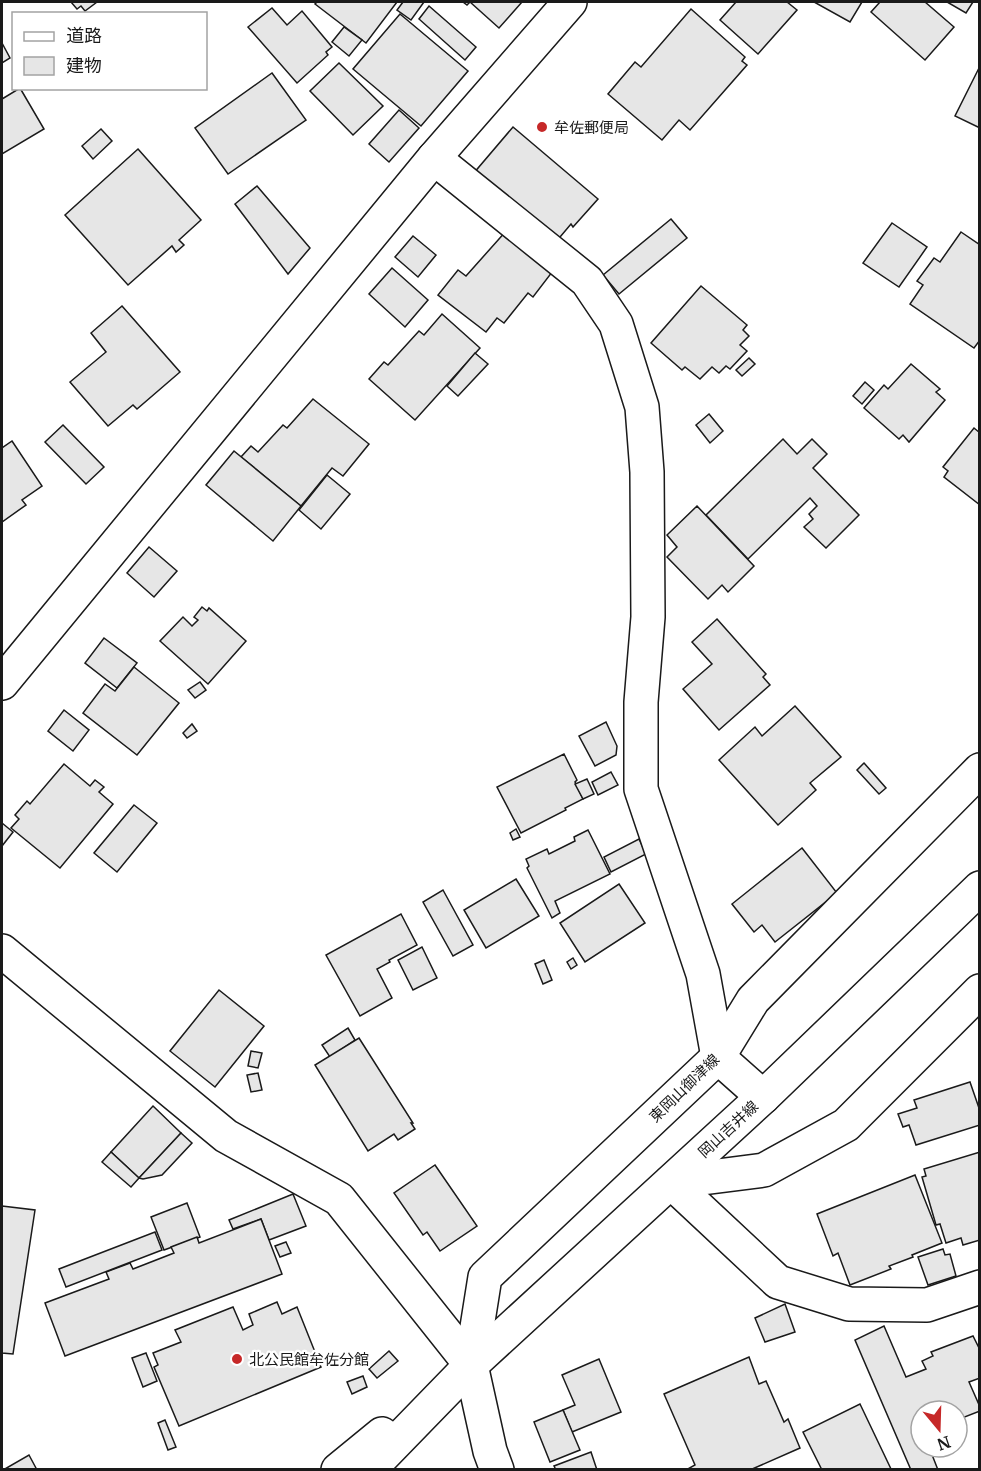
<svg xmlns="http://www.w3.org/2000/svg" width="981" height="1471" viewBox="0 0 981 1471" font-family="Merriweather,'Noto Sans JP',serif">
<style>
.building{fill:#e6e6e6;stroke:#1a1a1a;stroke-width:1.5}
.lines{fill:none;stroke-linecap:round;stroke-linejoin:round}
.minor-casing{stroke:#1a1a1a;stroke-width:36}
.tertiary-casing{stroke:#1a1a1a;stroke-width:36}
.primary-casing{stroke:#1a1a1a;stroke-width:36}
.minor{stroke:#fff;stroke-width:33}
.tertiary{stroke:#fff;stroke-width:33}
.primary{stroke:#fff;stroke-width:33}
.poi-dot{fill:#c62828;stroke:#fff;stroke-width:2}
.labels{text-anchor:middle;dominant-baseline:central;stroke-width:4.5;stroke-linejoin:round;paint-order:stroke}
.poi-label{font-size:15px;fill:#1a1a1a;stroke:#fff;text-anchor:start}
.street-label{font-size:15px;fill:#1a1a1a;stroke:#fff}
</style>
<rect width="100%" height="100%" fill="#fff"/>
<!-- building -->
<g class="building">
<polygon points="71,2 97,2 85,11 81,6 77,9"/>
<polygon points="317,2 397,2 366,43 315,4"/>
<polygon points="403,2 424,2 411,20 397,10"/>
<polygon points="463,2 522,2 499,28 470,2 467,5"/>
<polygon points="736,2 787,2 797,10 758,54 720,20"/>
<polygon points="814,2 862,2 850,22"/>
<polygon points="880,2 925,2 954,27 925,60 871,12"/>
<polygon points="947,2 973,2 966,13"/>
<polygon points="429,6 476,47 465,60 419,19"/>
<polygon points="272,8 287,25 302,11 332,47 326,52 328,55 297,83 248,27"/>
<polygon points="691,9 745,57 742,61 747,65 690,130 679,120 662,140 608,94 635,62 641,67"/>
<polygon points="400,14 468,71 421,126 353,69"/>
<polygon points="344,27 362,40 349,56 332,42"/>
<polygon points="2,43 10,58 2,63"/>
<polygon points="339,63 383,106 353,135 310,91"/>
<polygon points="980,66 980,128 955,116"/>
<polygon points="272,73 306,120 228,174 195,128"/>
<polygon points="20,88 44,129 2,154 2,99"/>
<polygon points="399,110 419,128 389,162 369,144"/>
<polygon points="513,127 598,199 573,227 571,224 555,243 473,174"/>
<polygon points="101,129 112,141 93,159 82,146"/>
<polygon points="138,149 201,220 179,240 184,245 176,252 172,246 128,285 65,215"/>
<polygon points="257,186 310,248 288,274 235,204"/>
<polygon points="671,219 687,238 619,294 603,275"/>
<polygon points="892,223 927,247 899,287 863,263"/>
<polygon points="507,230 556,267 533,297 528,293 504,323 497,318 486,332 438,295 458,270 466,276"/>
<polygon points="961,232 980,245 980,340 974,348 910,304 923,285 917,281 934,258 940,262"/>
<polygon points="413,236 436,255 418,277 395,257"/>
<polygon points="392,268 428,300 405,327 369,294"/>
<polygon points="701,286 747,325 743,330 749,336 740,345 747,351 730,369 726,366 719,373 712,367 700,379 685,367 682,370 651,343"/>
<polygon points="122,306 180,372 137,409 133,405 108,426 70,382 106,352 91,333"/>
<polygon points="442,314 480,348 415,420 369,379 384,362 388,365 419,331 424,335"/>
<polygon points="475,353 488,364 458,396 447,386"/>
<polygon points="749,358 755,364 742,376 736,370"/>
<polygon points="911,364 940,389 936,392 945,400 909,442 903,435 899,439 864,408 884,385 888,389"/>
<polygon points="865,382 874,390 862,404 853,396"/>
<polygon points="313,399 369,444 343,476 332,468 301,506 241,457 251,446 258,452 283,425 287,428"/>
<polygon points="709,414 723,431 710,443 696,425"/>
<polygon points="63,425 104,467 86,484 45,442"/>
<polygon points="974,428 980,433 980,505 944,477 948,471 943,467"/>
<polygon points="783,439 797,454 812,439 827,454 813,468 859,515 826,548 804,527 813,519 809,514 817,506 810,498 748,559 706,515"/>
<polygon points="12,441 42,486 22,500 26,505 2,522 2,448"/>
<polygon points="234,451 301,506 273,541 206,485"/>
<polygon points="327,475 350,494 321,529 299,510"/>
<polygon points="697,506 754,566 728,592 722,585 708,599 667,557 677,547 667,535"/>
<polygon points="149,547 177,571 154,597 127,573"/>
<polygon points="202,607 207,611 209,608 246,641 208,684 160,641 183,617 192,626 198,620 194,617"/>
<polygon points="717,619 766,674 763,677 770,685 719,730 683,689 712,664 692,642"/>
<polygon points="104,638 137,663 117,688 85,663"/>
<polygon points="134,667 179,703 137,755 83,713 105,684 115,691"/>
<polygon points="200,682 206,690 195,698 188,690"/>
<polygon points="795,706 841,757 810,783 816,790 778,825 719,760 755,727 762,736"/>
<polygon points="64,710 89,730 73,751 48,731"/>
<polygon points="606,722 617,746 616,755 595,766 579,736"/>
<polygon points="192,724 197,731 187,738 183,733"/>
<polygon points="564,754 577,780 575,782 583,799 565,808 566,810 521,833 497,787"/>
<polygon points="864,763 886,788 879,794 857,770"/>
<polygon points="64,764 90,786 95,780 104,787 99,792 113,804 60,868 11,828 19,819 15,815 27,801 30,804"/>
<polygon points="611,772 618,785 598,795 592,782"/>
<polygon points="587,779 594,794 583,799 575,784"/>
<polygon points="134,805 157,823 117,872 94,853"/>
<polygon points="2,823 13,832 2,846"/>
<polygon points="516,829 520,837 513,840 510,833"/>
<polygon points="588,830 610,874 555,901 560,913 552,918 527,868 529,866 526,859 547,849 549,854 575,841 574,837"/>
<polygon points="639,839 646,854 611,872 604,857"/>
<polygon points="802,848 837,893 775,942 762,925 754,932 732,904"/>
<polygon points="516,879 539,916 486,948 464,910"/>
<polygon points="619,884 645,923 585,962 560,923"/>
<polygon points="443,890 473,945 453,956 423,902"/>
<polygon points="401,914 417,945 389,960 390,962 377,969 392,998 360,1016 326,955"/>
<polygon points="422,947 437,978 413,990 398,960"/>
<polygon points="573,958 577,965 571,969 567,962"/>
<polygon points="544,960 552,980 543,984 535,964"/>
<polygon points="219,990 264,1026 215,1087 170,1051"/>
<polygon points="348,1028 355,1040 330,1057 322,1045"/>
<polygon points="359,1038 413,1123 411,1123 415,1129 398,1140 394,1134 368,1151 315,1065"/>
<polygon points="251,1051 262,1053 258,1068 248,1066"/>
<polygon points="258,1073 262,1090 251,1092 247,1075"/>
<polygon points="970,1082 980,1111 980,1125 916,1145 909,1125 903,1127 898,1114 917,1108 914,1100"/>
<polygon points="153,1106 181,1133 139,1178 111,1152"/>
<polygon points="181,1133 192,1143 162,1175 143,1179 139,1178"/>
<polygon points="111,1152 139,1178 131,1187 102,1162"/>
<polygon points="980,1152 980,1240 963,1245 961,1238 946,1243 940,1224 936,1225 922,1177 926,1176 924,1169"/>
<polygon points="435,1165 477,1226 440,1251 427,1232 423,1235 394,1193"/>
<polygon points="915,1175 942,1243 912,1255 913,1257 889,1266 891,1269 850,1285 838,1253 833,1256 817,1214"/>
<polygon points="293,1194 306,1226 269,1240 261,1219 233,1229 229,1220"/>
<polygon points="187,1203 200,1237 164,1250 151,1217"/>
<polygon points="2,1206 35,1210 13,1354 2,1353"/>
<polygon points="261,1219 282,1274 65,1356 45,1303 109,1279 106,1272 130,1263 133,1269 174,1253 171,1247 197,1237 199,1243"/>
<polygon points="155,1232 162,1250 66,1287 59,1269"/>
<polygon points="286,1242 291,1253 280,1257 275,1246"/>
<polygon points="943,1249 945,1255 950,1254 956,1276 928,1285 918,1257"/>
<polygon points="277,1302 282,1314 297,1307 321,1367 179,1426 154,1367 158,1365 153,1353 181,1342 175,1330 233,1307 243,1330 253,1325 249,1314"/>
<polygon points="785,1304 795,1332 765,1342 755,1318"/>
<polygon points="884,1326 906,1377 926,1369 922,1361 933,1356 931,1352 973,1336 980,1350 980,1378 969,1382 980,1407 980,1411 957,1420 957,1411 921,1411 921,1447 929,1447 938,1470 911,1470 855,1340"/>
<polygon points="389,1351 398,1361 377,1378 369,1369"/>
<polygon points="146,1353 157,1381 143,1387 132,1358"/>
<polygon points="749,1357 759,1384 766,1381 784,1422 788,1419 800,1448 750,1470 686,1470 695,1465 664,1394"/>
<polygon points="599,1359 621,1412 572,1432 563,1410 575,1405 562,1375"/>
<polygon points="363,1376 367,1387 352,1394 347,1382"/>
<polygon points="860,1404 891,1469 822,1470 803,1432"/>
<polygon points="563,1410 580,1450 550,1462 534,1422"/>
<polygon points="165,1420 176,1447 168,1450 158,1423"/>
<polygon points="591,1452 597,1470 556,1470 554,1466"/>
<polygon points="29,1455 37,1470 3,1470"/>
</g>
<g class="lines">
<!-- minor casing -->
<g class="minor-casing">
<g id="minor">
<polyline points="434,158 587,281 616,324 642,407 647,472 648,617 641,702 641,789 703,974 718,1057 763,1097"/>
<polyline points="2,951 226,1136 339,1199 471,1365 490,1451 497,1470"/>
<polyline points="671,1182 778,1282 849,1304 927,1305 980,1287"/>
</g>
</g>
<!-- tertiary casing -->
<g class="tertiary-casing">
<polyline id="tertiary" points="2,683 434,158 570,2"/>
</g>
<!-- primary casing -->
<g class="primary-casing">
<g id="primary">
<polyline points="671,1182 764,1170 846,1125 980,991"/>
<polyline points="471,1365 485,1277 718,1057 753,1000 980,770"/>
<polyline points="338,1470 382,1434"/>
<polyline points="369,1470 471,1365 763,1097 980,888"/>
</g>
</g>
<!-- minor -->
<use href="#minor" class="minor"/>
<!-- tertiary -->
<use href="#tertiary" class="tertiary"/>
<!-- primary -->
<use href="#primary" class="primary"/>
</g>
<!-- markers -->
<g class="poi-dot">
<circle cx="542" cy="127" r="6"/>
<circle cx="237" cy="1359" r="6"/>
</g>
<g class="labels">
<!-- poi labels -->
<g class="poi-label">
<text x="554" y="127">牟佐郵便局</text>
<text x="249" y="1359">北公民館牟佐分館</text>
</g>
<!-- street labels -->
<g class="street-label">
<text transform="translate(684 1088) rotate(-44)">東岡山御津線</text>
<text transform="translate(728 1129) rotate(-43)">岡山吉井線</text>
</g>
</g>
<!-- border -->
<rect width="981" height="1471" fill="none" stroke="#1a1a1a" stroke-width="6"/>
<!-- legend -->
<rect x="12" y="12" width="195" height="78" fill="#ffffff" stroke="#a3a3a3" stroke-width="1.5"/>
<rect x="24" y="32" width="30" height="9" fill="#ffffff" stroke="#a3a3a3" stroke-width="1.5"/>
<text x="66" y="42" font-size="18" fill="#1a1a1a">道路</text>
<rect x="24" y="57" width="30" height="18" fill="#e6e6e6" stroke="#a3a3a3" stroke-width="1.5"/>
<text x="66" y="72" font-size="18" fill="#1a1a1a">建物</text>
<!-- north arrow -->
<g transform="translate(939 1429) rotate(161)"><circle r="28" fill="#ffffff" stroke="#a3a3a3" stroke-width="1.5"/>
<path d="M0-4.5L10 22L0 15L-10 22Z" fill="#c62828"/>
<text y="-9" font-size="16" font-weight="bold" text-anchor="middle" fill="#1a1a1a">N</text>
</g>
</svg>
